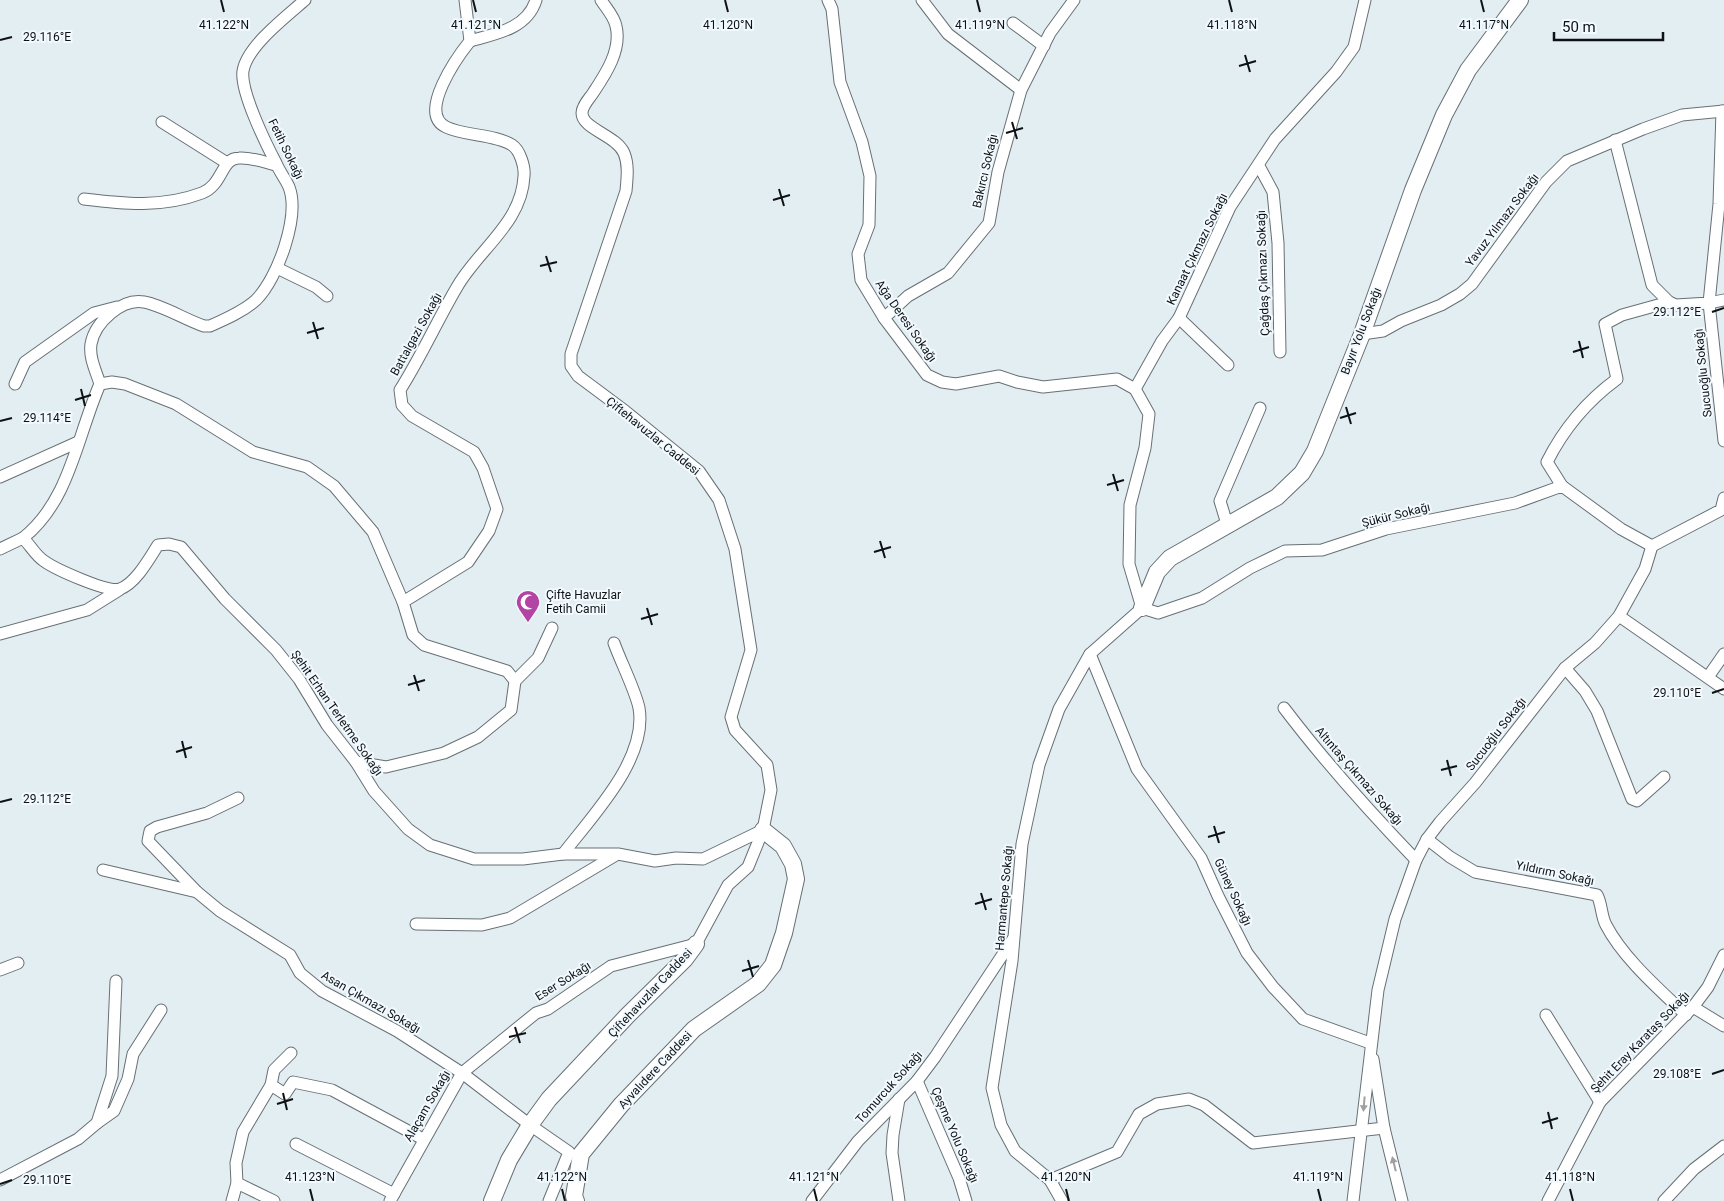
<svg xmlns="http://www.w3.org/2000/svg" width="1724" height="1201" viewBox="0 0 1724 1201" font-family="Roboto,sans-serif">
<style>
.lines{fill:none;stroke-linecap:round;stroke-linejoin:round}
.street-casing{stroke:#677075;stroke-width:13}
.secondary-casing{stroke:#677075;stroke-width:18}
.street{stroke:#fff;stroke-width:11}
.secondary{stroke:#fff;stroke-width:16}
.oneway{fill:#9fa0a1}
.ticks{fill:none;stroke:#0e1214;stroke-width:2}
.labels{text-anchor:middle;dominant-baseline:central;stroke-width:4;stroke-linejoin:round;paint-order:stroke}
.street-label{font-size:12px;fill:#0e1214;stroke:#f2faff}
.poi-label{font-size:12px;fill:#0e1214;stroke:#f2faff;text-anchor:start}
.ticks-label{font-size:12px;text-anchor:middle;fill:#0e1214;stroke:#f2faff;stroke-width:4;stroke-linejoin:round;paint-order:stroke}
</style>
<rect width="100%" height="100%" fill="#e3eef3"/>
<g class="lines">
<!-- street casing -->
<g class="street-casing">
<g id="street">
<polyline points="828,0 832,9 840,82 862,142 870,176 869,225 858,254 861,280 884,318 927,375 942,382 956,384 999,376 1017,382 1043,387 1117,379 1135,389 1149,414 1145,448 1130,505 1129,564 1142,608"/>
<polyline points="922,0 948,34 1021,90"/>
<polyline points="1013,23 1044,46"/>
<path d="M 470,41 C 495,34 527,29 536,0"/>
<polyline points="162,122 227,163"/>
<polyline points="1615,140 1652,285 1669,302"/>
<polyline points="1259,166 1273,192 1278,243 1280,352"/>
<path d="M 84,199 C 125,204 162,208 202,193 C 223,185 221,158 239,158 C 251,157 264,162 276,165"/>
<polyline points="277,268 316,287 327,296"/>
<polyline points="1724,300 1709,303 1724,441"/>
<polyline points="884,318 908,296 948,273 989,223 998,172 1021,90 1050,33 1074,0"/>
<polyline points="1179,318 1228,365"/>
<polyline points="1362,334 1383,331 1401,321 1441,305 1460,294 1472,284 1546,182 1567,161 1643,129 1682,115 1724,111"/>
<polyline points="15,384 25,362 94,313 117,307"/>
<path d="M 100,384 C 96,371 89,358 91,344 C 95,322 122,298 144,302 C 162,305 186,320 204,326 L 210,326 C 226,319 244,311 256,300 C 278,278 300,216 289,187 C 285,178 279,171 276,163 C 266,144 240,91 243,71 C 247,46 287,16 305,0"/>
<polyline points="1135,389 1162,341 1179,318 1230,207 1275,139 1336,72 1354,47 1365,0"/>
<polyline points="0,477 78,442"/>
<path d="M 1562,486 L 1547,462 C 1564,428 1587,401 1617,379 L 1605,324 L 1622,315 L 1669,302 L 1676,305 L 1709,303 L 1719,204 L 1722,111"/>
<polyline points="1227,524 1220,501 1260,408"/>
<polyline points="0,549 23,538"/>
<path d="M 403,602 L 373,532 L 334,486 L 307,467 L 253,452 L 176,404 L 125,384 L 112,382 L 100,384 C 77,436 70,501 23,538 C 30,545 36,556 44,561 C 55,569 108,593 120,589 C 136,583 149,559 158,545 L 169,544 L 181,547 L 225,599 L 276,650 L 299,679 L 327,725 L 356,762 L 374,791 L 408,829 L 430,845 L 474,859 L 523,859 L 563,854 L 618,854 L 655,861 L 676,858 L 703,859 L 763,830"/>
<polyline points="1142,608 1158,613 1202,598 1250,568 1285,551 1322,550 1386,529 1515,503 1562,486 1621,529 1652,546"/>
<polyline points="1619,616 1724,689"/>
<polyline points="0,634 87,610 119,590"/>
<polyline points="1090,654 1137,769 1201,858 1218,896 1247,953 1273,987 1303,1019 1370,1043"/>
<polyline points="1565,668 1585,691 1597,711 1632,799 1637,801 1664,777"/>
<polyline points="1708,677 1724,654"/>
<polyline points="515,681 538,658 552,628"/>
<path d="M 1284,708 C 1325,762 1370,812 1416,860"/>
<path d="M 356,762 L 386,767 L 444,753 L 478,737 L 511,710 L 515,681 L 507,671 L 424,645 L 413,635 L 403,602 L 468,562 L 489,531 L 497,509 L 483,468 L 474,452 L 412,416 L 402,405 L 400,390 C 421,357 437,321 457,287 C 478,250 522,223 524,176 C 525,167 520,150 512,145 C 495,134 464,136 446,127 C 417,113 458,56 470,41 L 465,0"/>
<path d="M 238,798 L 207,813 L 157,827 L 150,831 L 148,841 L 197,892 L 220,911 L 290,955 L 300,973 L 322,991 L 397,1031 L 462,1073 L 536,1013 L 548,1009 L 611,966 L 696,944 L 728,885 L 748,867 L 763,830 L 771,790 L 767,765 L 735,730 L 731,717 L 751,650 L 735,549 L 719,500 L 699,471 L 625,411 L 578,376 L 571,366 L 571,354 L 626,191 C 627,179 629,165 624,153 C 616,135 582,129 582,113 C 582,106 589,99 593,93 C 605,75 622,50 616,26 C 614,16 606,8 601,0"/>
<path d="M 1427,839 L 1450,857 L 1475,872 L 1597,895 C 1602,904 1601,916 1606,925 C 1623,958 1659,989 1686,1015"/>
<path d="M 563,854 C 592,816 648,759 639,708 C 636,692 620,660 614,643"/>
<polyline points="103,870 197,892"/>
<polyline points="416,924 482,925 510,918 616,855"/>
<polyline points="0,970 18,963"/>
<polyline points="1693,1007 1724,1026"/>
<polyline points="1546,1015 1600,1102"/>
<polyline points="1373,1059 1384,1128 1402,1201"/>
<polyline points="917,1081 959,1178 966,1201"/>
<polyline points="271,1085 285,1094 293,1082 332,1090 423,1139"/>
<polyline points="97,1123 114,1111 128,1079 133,1054 161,1010"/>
<polyline points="296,1144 394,1194"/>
<polyline points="0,1180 78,1139 97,1123 112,1076 116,981"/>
<polyline points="1050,1180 1117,1152 1139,1114 1157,1104 1189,1099 1204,1105 1253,1143 1384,1128"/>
<polyline points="237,1183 274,1201"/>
<polyline points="232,1201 237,1183 236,1163 243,1132 271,1085 274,1070 291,1053"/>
<polyline points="390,1201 462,1073 530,1125 569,1152 549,1201"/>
<polyline points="812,1201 858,1141 917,1081 935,1057 1013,939"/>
<polyline points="899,1201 892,1153 893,1135 899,1099"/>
<polyline points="1062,1201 1050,1180 1015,1151 1001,1125 992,1088 1012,961 1022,844 1039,765 1059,709 1090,654 1142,608"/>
<polyline points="1353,1201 1378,990 1395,919 1416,860 1427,839 1440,822 1475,783 1565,668 1595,643 1619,616 1645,569 1652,546 1721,510 1724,498"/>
<polyline points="1548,1201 1600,1102 1693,1007 1708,987 1724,955"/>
<polyline points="1664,1201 1694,1169 1724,1146"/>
</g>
</g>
<!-- secondary casing -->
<g class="secondary-casing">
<g id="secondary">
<polyline points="1142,608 1157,572 1170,558 1277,497 1302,473 1315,451 1362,334 1413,190 1444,115 1468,70 1520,0"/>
<polyline points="492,1201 509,1160 530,1125 549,1099 627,1016 685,959 696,944"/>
<polyline points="576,1201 574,1196 581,1154 621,1105 694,1029 758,984 773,965 784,933 796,879 793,864 783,846 763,830"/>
</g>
</g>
<!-- street -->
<use href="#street" class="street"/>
<!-- secondary -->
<use href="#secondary" class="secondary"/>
</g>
<!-- one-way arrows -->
<defs><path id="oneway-solid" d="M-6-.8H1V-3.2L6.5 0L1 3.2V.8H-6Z" transform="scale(1.25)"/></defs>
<g class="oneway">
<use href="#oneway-solid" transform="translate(1364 1104) rotate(95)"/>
<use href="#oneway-solid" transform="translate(1394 1164) rotate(-104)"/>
</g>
<!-- ticks -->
<path class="ticks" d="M 221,0 L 224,12M 473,0 L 476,12M 725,0 L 728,12M 977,0 L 980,12M 1229,0 L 1232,12M 1481,0 L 1484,12M 0,40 L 12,37M 1245,55 L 1250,72M 1239,66 L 1256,61M 1012,122 L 1017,139M 1006,133 L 1023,128M 779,189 L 784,206M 773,200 L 790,195M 546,256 L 551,272M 540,266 L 557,262M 1712,312 L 1724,308M 313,322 L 318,339M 307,333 L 324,328M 1579,341 L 1583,358M 1573,352 L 1589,347M 81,389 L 85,406M 75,400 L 91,395M 1346,407 L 1351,424M 1340,418 L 1356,413M 0,421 L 12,418M 1113,474 L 1118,491M 1107,485 L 1124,480M 880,541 L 885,558M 874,552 L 891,547M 647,608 L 652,625M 641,619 L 658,614M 414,675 L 419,691M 408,685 L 425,680M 1712,693 L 1724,689M 182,741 L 186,758M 176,752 L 192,747M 1447,760 L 1451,776M 1441,770 L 1457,766M 0,802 L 12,799M 1214,826 L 1219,843M 1208,837 L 1225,832M 981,893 L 986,910M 975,904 L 992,899M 748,960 L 753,977M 742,971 L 759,966M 515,1027 L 520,1043M 509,1037 L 526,1033M 1712,1074 L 1724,1070M 283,1093 L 287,1110M 277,1104 L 293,1099M 1548,1112 L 1552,1129M 1542,1123 L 1558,1118M 0,1184 L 12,1180M 310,1189 L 313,1201M 562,1189 L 565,1201M 814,1189 L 817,1201M 1066,1189 L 1069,1201M 1318,1189 L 1321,1201M 1570,1189 L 1573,1201"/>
<!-- icons -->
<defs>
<g id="mosque-pin" transform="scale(1.25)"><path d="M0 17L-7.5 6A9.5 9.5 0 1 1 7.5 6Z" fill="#b344a3" stroke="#f2faff"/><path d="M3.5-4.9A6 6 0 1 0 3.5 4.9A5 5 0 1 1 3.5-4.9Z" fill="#fff"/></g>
</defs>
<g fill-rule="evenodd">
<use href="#mosque-pin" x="528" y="602"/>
</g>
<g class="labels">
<!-- street labels -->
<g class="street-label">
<text transform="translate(286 149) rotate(64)">Fetih Sokağı</text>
<text transform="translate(985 171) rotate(-77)">Bakırcı Sokağı</text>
<text transform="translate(1502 220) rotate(-53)">Yavuz Yılmazı Sokağı</text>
<text transform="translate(1197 249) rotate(-64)">Kanaat Çıkmazı Sokağı</text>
<text transform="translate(1263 273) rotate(-92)">Çağdaş Çıkmazı Sokağı</text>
<text transform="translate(906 321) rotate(55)">Ağa Deresi Sokağı</text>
<text transform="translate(1361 331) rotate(-69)">Bayır Yolu Sokağı</text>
<text transform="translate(416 334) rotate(-61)">Battalgazi Sokağı</text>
<text transform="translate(1703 373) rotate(-96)">Sucuoğlu Sokağı</text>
<text transform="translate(653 436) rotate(39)">Çiftehavuzlar Caddesi</text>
<text transform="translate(1396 515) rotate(-14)">Şükür Sokağı</text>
<text transform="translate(337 713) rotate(55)">Şehit Erhan Terletme Sokağı</text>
<text transform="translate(1496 734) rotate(-52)">Sucuoğlu Sokağı</text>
<text transform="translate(1359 776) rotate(49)">Altıntaş Çıkmazı Sokağı</text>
<text transform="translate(1555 873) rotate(12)">Yıldırım Sokağı</text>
<text transform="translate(1233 892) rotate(65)">Güney Sokağı</text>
<text transform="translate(1004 898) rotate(-85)">Harmantepe Sokağı</text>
<text transform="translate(563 981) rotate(-32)">Eser Sokağı</text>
<text transform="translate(650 993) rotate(-47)">Çiftehavuzlar Caddesi</text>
<text transform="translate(371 1002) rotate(30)">Asan Çıkmazı Sokağı</text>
<text transform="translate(1640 1042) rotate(-46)">Şehit Eray Karataş Sokağı</text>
<text transform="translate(655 1070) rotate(-47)">Ayvalıdere Caddesi</text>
<text transform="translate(889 1087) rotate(-48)">Tomurcuk Sokağı</text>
<text transform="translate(427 1106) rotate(-60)">Alaçam Sokağı</text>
<text transform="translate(955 1135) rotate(67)">Çeşme Yolu Sokağı</text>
</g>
<!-- poi labels -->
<g class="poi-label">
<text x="546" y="595">Çifte Havuzlar<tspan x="546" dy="14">Fetih Camii</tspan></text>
</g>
</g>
<g class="ticks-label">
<text x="224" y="29">41.122°N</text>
<text x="476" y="29">41.121°N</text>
<text x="728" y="29">41.120°N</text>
<text x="980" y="29">41.119°N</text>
<text x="1232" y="29">41.118°N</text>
<text x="1484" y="29">41.117°N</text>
<text x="47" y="41">29.116°E</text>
<text x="1677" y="316">29.112°E</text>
<text x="47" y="422">29.114°E</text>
<text x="1677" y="697">29.110°E</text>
<text x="47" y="803">29.112°E</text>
<text x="1677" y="1078">29.108°E</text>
<text x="310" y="1181">41.123°N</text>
<text x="562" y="1181">41.122°N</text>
<text x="814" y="1181">41.121°N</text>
<text x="1066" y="1181">41.120°N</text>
<text x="1318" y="1181">41.119°N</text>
<text x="1570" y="1181">41.118°N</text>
<text x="47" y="1184">29.110°E</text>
</g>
<!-- scale -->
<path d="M1554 32v8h109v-8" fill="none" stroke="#0e1214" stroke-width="2.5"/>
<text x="1562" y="32" font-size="15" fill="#0e1214" stroke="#f2faff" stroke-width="4" paint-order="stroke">50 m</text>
</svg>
